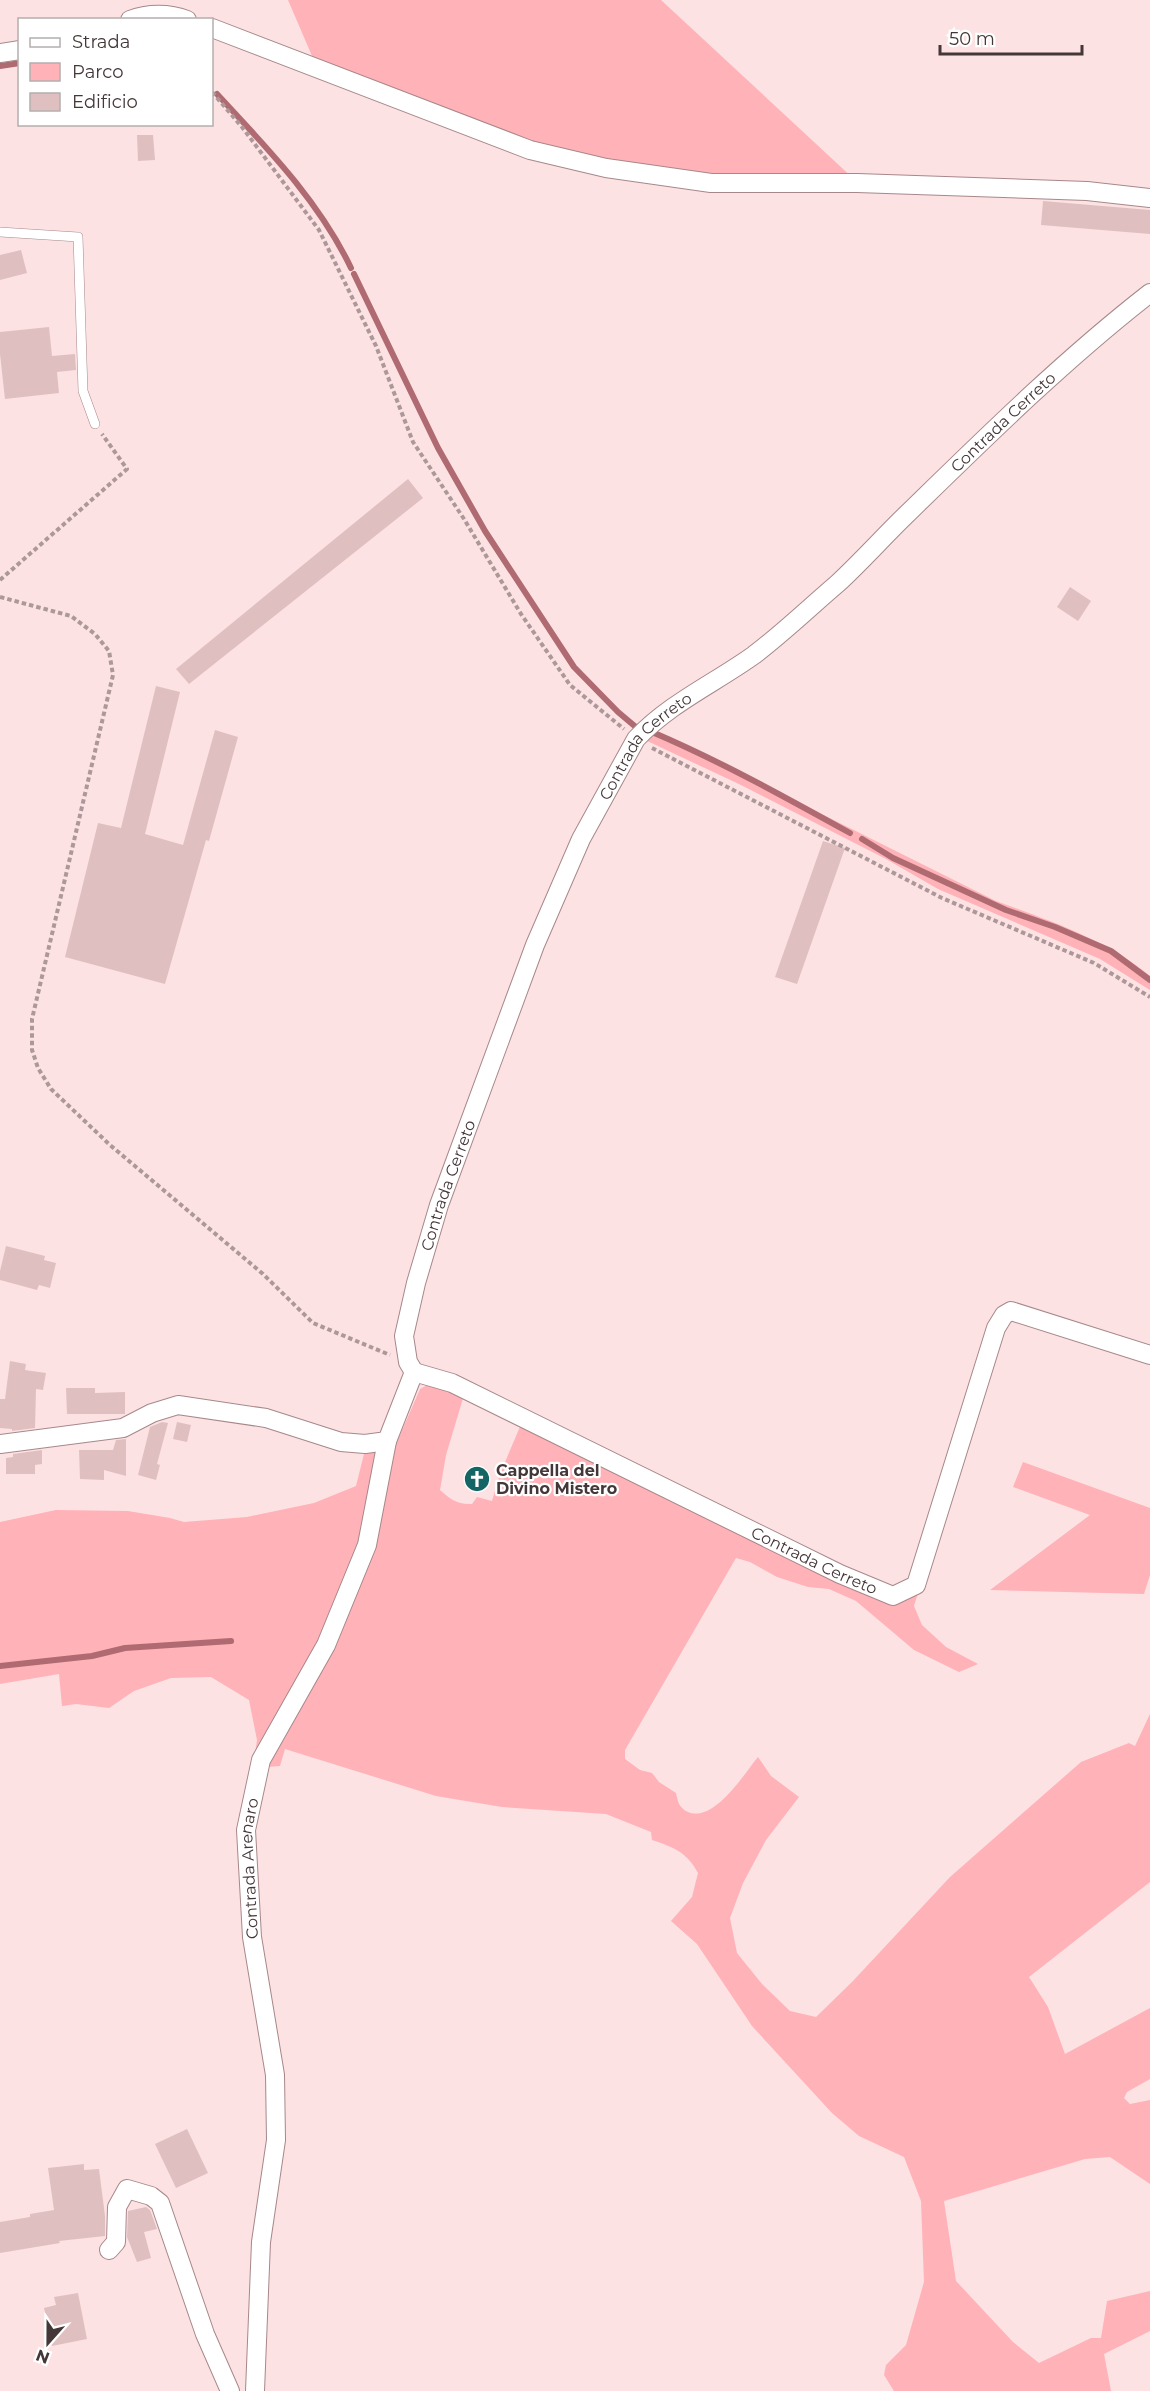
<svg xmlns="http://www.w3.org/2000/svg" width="1150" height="2391" viewBox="0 0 1150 2391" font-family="Montserrat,sans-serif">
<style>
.green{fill:#ffb2b7}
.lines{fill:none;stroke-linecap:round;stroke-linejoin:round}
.stream{stroke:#af6b71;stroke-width:6}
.building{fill:#e0bfc1}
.lane-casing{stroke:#a7888a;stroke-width:10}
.street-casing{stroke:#a7888a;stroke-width:20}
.path{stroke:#ad9899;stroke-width:4;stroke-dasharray:4.5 3;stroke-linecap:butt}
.lane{stroke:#fff;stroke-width:9}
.street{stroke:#fff;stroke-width:18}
.labels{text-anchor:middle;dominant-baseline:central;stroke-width:4.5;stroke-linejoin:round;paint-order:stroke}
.street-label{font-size:16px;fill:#443738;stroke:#fff}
.poi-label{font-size:16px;font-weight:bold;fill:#443738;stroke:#fff;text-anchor:start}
</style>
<rect width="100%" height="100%" fill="#fde2e3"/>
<!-- green -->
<g class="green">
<polygon points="288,0 661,0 856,181 689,175 541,147 315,63"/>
<path d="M 653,730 L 996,901 C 1050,921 1105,939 1150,976 L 1150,990 L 1100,959 L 938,889 L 886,859 L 741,785 L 643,739 Z"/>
<path d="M 433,1382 L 464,1395 L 446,1455 L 440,1490 C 450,1499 458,1505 472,1504 L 477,1497 L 492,1501 L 500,1474 L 522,1422 L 859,1586 L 918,1593 L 914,1606 L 922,1625 L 946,1647 L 978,1664 L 959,1672 L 914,1650 L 856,1601 L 829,1589 L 808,1587 L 777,1577 L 750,1562 L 736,1558 L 625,1750 L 625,1759 L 640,1770 L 652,1773 L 659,1782 L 676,1793 C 678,1802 679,1808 688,1812 C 714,1823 744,1774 758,1757 L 771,1776 L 799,1797 L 766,1840 L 743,1883 L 730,1918 L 737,1953 L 762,1984 L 790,2011 L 816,2017 L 852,1982 L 950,1877 L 1081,1762 L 1129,1743 L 1135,1746 L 1150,1714 L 1150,1882 L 1029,1977 L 1048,2007 L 1065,2054 L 1150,2008 L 1150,2079 L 1127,2092 L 1124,2098 L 1130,2104 L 1150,2100 L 1150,2184 L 1110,2157 L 1085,2159 L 944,2201 L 956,2281 L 1013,2342 L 1039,2363 L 1091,2338 L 1101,2338 L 1107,2301 L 1150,2291 L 1150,2331 L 1104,2354 L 1111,2391 L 894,2391 L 884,2375 L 886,2365 L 906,2345 L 924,2282 L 921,2201 L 904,2157 L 859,2136 L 832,2113 L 752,2026 L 697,1944 L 671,1921 L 692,1897 L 698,1873 C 687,1852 673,1847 652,1840 L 651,1832 L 606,1814 L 502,1807 L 436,1796 L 285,1749 L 280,1766 L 253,1768 L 257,1740 L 249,1700 L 211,1677 L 171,1678 L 134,1691 L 109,1708 L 76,1704 L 62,1706 L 59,1674 L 0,1684 L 0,1522 L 56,1510 L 128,1511 L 170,1518 L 184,1522 L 247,1517 L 314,1503 L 356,1486 L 364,1454 L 397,1442 L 420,1389 Z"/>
<polygon points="1023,1462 1150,1508 1150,1575 1144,1594 990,1590 1090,1515 1013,1487"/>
</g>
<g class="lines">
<!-- stream -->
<g class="stream">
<polyline points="0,66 20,63"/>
<path d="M 217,94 C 267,148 319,201 351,268"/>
<polyline points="354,274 438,448 485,531 574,667 618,712 637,728"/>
<path d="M 652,732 C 720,761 785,797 850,833"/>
<polyline points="862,839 893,858 1006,910 1055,927 1111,951 1150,980"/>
<polyline points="0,1666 92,1656 125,1648 231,1641"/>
</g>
</g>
<!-- building -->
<g class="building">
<polygon points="137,135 153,135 155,160 138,161"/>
<polygon points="1043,201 1150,210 1150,234 1041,225"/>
<polygon points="21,250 27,273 0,280 0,255"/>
<polygon points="49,327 52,356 75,354 76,370 57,372 59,393 5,399 0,354 0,332"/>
<polygon points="408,479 423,498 189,684 176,669"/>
<polygon points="1070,587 1091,601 1078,621 1057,607"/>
<polygon points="156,686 180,692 145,834 183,845 215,730 238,737 209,841 206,840 165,984 65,957 98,823 121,828"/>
<polygon points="823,841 845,848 797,984 775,977"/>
<polygon points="6,1246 45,1256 44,1260 56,1263 50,1288 39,1285 37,1290 0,1280 0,1271"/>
<polygon points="10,1361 26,1364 25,1370 46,1373 43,1390 36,1389 35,1428 12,1431 12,1429 0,1428 0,1399 5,1399"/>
<polygon points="66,1388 95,1388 95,1393 125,1392 125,1414 67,1414"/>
<polygon points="162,1422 168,1423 157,1464 160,1465 156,1480 138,1475 150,1427"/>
<polygon points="177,1422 191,1425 187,1442 173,1439"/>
<polygon points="126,1439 126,1476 104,1470 104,1480 80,1479 79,1450 113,1450 116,1440"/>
<polygon points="42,1450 42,1464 35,1465 35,1474 6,1474 6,1458 13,1457 13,1454"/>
<polygon points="187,2129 208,2173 176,2188 155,2144"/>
<polygon points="84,2164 84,2170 99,2169 105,2216 105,2236 59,2241 60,2243 0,2253 0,2222 30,2217 30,2214 54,2210 48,2168"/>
<polygon points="146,2207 150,2210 157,2229 144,2232 151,2258 137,2262 127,2237 128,2211"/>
<polygon points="78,2293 87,2339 52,2346 44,2308 56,2305 54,2297"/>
</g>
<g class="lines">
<!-- lane casing -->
<g class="lane-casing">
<polyline id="lane" points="0,232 78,237 83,391 95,424"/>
</g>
<!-- street casing -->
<g class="street-casing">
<g id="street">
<path d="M 130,20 C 148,13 169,13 187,20"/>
<polyline points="212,28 530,150 606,168 711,183 857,183 1087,191 1150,198"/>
<polyline points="0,53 20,50"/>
<path id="s1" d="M 414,1372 L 408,1362 L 404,1336 L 416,1283 L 439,1205 L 535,945 L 581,839 L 636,739 C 670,703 715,683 754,655 C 783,633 810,607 837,584 C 862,561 884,536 908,513 C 986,437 1064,360 1150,293"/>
<path id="s2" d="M 0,1444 L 123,1428 L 152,1413 L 178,1405 L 266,1418 L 341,1442 L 365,1444 L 387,1441 L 414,1372 L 452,1383 L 840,1574 L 893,1596 L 916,1585 L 996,1328 L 1004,1315 L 1011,1311 L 1150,1355"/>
<polyline points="109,2250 116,2242 117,2207 127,2189 151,2196 160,2203 205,2334 230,2391"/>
<path id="s3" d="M 255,2391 L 261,2242 L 276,2140 L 275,2075 L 252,1937 L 246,1830 L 261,1760 L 326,1645 L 367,1545 L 387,1441"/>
</g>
</g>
<!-- path -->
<g class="path">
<polyline points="212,92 242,127 319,230 376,346 413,442 464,519 521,614 570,685 624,729"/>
<polyline points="0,580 127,469 102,434"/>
<polyline points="0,597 71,616 95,634 109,651 113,675 32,1019 32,1050 38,1068 51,1089 110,1145 263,1274 313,1323 390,1355"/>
<polyline points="652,748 942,898 1094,963 1150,997"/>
</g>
<!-- lane -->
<use href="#lane" class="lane"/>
<!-- street -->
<use href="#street" class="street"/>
</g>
<!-- icons -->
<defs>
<g id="church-disc" transform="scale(1.35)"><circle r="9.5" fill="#166565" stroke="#fff"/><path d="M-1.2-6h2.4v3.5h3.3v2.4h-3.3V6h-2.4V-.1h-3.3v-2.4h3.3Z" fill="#fff"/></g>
</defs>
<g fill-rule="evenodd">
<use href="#church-disc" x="477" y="1479"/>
</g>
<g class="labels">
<!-- street labels -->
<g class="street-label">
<text stroke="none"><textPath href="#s1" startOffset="1167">Contrada Cerreto</textPath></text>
<text stroke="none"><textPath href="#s1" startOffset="681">Contrada Cerreto</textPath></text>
<text stroke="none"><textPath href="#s1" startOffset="195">Contrada Cerreto</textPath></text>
<text stroke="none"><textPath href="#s2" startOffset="915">Contrada Cerreto</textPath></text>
<text stroke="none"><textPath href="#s3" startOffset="526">Contrada Arenaro</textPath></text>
</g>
<!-- poi labels -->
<g class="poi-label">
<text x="496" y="1470">Cappella del<tspan x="496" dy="18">Divino Mistero</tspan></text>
</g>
</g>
<!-- legend -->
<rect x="18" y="18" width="195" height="108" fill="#ffffff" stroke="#b4afaf" stroke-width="1.5"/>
<rect x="30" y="38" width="30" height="9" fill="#ffffff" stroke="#b4afaf" stroke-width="1.5"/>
<text x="72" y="48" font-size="18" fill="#443738">Strada</text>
<rect x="30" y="63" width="30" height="18" fill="#ffb2b7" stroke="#b4afaf" stroke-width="1.5"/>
<text x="72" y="78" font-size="18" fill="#443738">Parco</text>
<rect x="30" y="93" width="30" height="18" fill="#e0bfc1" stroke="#b4afaf" stroke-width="1.5"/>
<text x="72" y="108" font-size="18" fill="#443738">Edificio</text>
<!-- north arrow -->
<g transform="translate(48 2343) rotate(201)" stroke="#ffffff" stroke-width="4.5" paint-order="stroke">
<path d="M0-4.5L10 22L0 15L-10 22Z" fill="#443738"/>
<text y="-9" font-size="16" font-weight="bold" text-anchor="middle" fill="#443738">N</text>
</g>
<!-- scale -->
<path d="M940 45v9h142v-9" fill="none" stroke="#443738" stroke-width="3"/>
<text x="949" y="45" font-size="18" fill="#443738" stroke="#ffffff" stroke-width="4.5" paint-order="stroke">50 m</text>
</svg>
